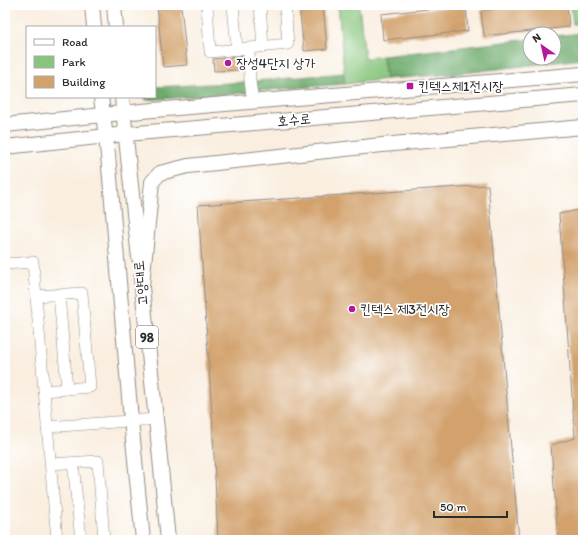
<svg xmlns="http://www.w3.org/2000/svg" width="588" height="545" viewBox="0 0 588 545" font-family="Itim,'Poor Story',sans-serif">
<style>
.green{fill:#87c57c;stroke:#597854}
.forest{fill:#6daa6c;stroke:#4c6a4c}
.building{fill:#d2a16c}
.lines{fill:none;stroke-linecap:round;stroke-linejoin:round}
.minor-casing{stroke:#928c85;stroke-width:12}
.major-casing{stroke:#928c85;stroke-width:16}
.minor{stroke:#fff;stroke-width:11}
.major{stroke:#fff;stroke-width:14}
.poi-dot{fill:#b5179e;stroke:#fff;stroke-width:1.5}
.labels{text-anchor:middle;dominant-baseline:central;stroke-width:3.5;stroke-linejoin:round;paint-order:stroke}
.shield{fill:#fff;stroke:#6b6b6b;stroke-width:1}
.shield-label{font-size:13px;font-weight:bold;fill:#2b2b2b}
.poi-label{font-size:14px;fill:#2b2b2b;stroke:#fff;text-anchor:start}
.street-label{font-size:14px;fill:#2b2b2b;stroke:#fff}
</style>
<rect width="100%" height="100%" fill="#fff"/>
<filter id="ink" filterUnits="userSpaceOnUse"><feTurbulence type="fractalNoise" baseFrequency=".025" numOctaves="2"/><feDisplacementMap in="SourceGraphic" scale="8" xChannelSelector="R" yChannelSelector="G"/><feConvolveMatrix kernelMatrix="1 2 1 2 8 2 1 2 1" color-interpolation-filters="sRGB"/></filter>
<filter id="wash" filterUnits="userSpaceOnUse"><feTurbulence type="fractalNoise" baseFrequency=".012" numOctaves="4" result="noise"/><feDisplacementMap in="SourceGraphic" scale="16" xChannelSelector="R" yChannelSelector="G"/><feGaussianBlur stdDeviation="0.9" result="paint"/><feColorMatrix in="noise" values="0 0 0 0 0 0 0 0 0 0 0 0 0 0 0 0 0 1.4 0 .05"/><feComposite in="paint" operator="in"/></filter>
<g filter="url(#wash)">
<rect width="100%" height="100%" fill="#f9eedf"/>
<!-- green -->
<g class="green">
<polygon points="338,5 359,5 365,58 383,56 386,79 345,84"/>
<polygon points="571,5 583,5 583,24 573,24"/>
</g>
<!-- forest -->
<g class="forest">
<polygon points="583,33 583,59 454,74 386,79 383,56 530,39 530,58 554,58 554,36"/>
<polygon points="343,73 345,84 257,91 255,81"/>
<polygon points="246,82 247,93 146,100 144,97 155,97 155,87"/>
</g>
<g id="blocks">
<!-- building -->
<g class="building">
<polygon points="157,5 181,5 187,65 163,67"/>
<polygon points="299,5 323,5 327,49 304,51"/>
<polygon points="466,5 468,31 383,40 381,14"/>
<polygon points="535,5 567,5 569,27 484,36 481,11"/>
<polygon points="242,56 243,70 214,71 213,59 238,57"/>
<polygon points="488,185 519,540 218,540 212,413 198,205"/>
<polygon points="583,209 583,540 558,540 551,445 575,438 559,214"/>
</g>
</g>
</g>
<g filter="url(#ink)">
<use href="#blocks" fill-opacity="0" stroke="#928c85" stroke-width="1"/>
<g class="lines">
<!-- minor casing -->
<g class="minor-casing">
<g id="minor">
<polyline points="207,5 210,52 288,44 285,5"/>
<polyline points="233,5 237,50"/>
<polyline points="260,5 263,47"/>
<polyline points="249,49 250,81 253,102"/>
<polyline points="5,264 33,262 57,540"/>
<polyline points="59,294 67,389"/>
<polyline points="36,296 82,293 90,387 44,391"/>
<polyline points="47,427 156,419"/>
<polyline points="73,463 81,540"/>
<polyline points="50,464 98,461 104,540"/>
</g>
</g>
<!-- major casing -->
<g class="major-casing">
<g id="major">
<polyline points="92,5 94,27"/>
<polyline points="114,5 116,27"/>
<polyline points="101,97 108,155 131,420 143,540"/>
<path d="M 122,97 C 127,151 133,204 139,258"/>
<polyline points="5,125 142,111 583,74"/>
<polyline points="5,147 126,134 583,95"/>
<polyline points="141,278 159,448 168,540"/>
<polyline points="142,286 152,182 160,173 188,166 382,145 583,127"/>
</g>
</g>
<!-- minor -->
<use href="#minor" class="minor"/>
<!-- major -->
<use href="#major" class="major"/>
</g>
</g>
<!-- markers -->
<g class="poi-dot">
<circle cx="228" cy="63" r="4"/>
<rect x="406" y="82" width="8" height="8" rx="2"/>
<circle cx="352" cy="309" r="4"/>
</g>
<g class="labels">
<!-- shield labels -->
<rect class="shield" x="136" y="326" width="22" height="22" rx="3"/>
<g class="shield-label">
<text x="147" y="337">98</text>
</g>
<!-- poi labels -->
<g class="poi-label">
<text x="236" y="63">장성4단지 상가</text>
<text x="418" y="86">킨텍스제1전시장</text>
<text x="360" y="309">킨텍스 제3전시장</text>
</g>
<!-- street labels -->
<g class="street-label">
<text transform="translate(294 120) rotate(-5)">호수로</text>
<text transform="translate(141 283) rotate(-96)">고양대로</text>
</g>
</g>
<!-- margin -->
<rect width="588" height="545" fill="none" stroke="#fff" stroke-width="20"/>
<!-- legend -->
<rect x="26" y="26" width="130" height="72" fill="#ffffff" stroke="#aaaaaa"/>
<rect x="34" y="39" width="20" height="6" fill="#ffffff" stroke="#aaaaaa"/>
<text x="62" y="46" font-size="12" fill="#2b2b2b">Road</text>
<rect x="34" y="56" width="20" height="12" fill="#87c57c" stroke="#aaaaaa"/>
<text x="62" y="66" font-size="12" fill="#2b2b2b">Park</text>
<rect x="34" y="76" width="20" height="12" fill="#d2a16c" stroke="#aaaaaa"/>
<text x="62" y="86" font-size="12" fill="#2b2b2b">Building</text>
<!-- north arrow -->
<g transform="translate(542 46) rotate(326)"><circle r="19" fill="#ffffff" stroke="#aaaaaa"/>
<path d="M0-3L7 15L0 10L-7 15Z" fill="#b5179e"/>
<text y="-6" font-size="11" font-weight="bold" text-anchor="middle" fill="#2b2b2b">N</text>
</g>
<!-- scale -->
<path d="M434 511v6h73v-6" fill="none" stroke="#2b2b2b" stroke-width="2"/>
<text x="440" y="511" font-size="12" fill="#2b2b2b" stroke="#ffffff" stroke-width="3" paint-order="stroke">50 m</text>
</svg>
